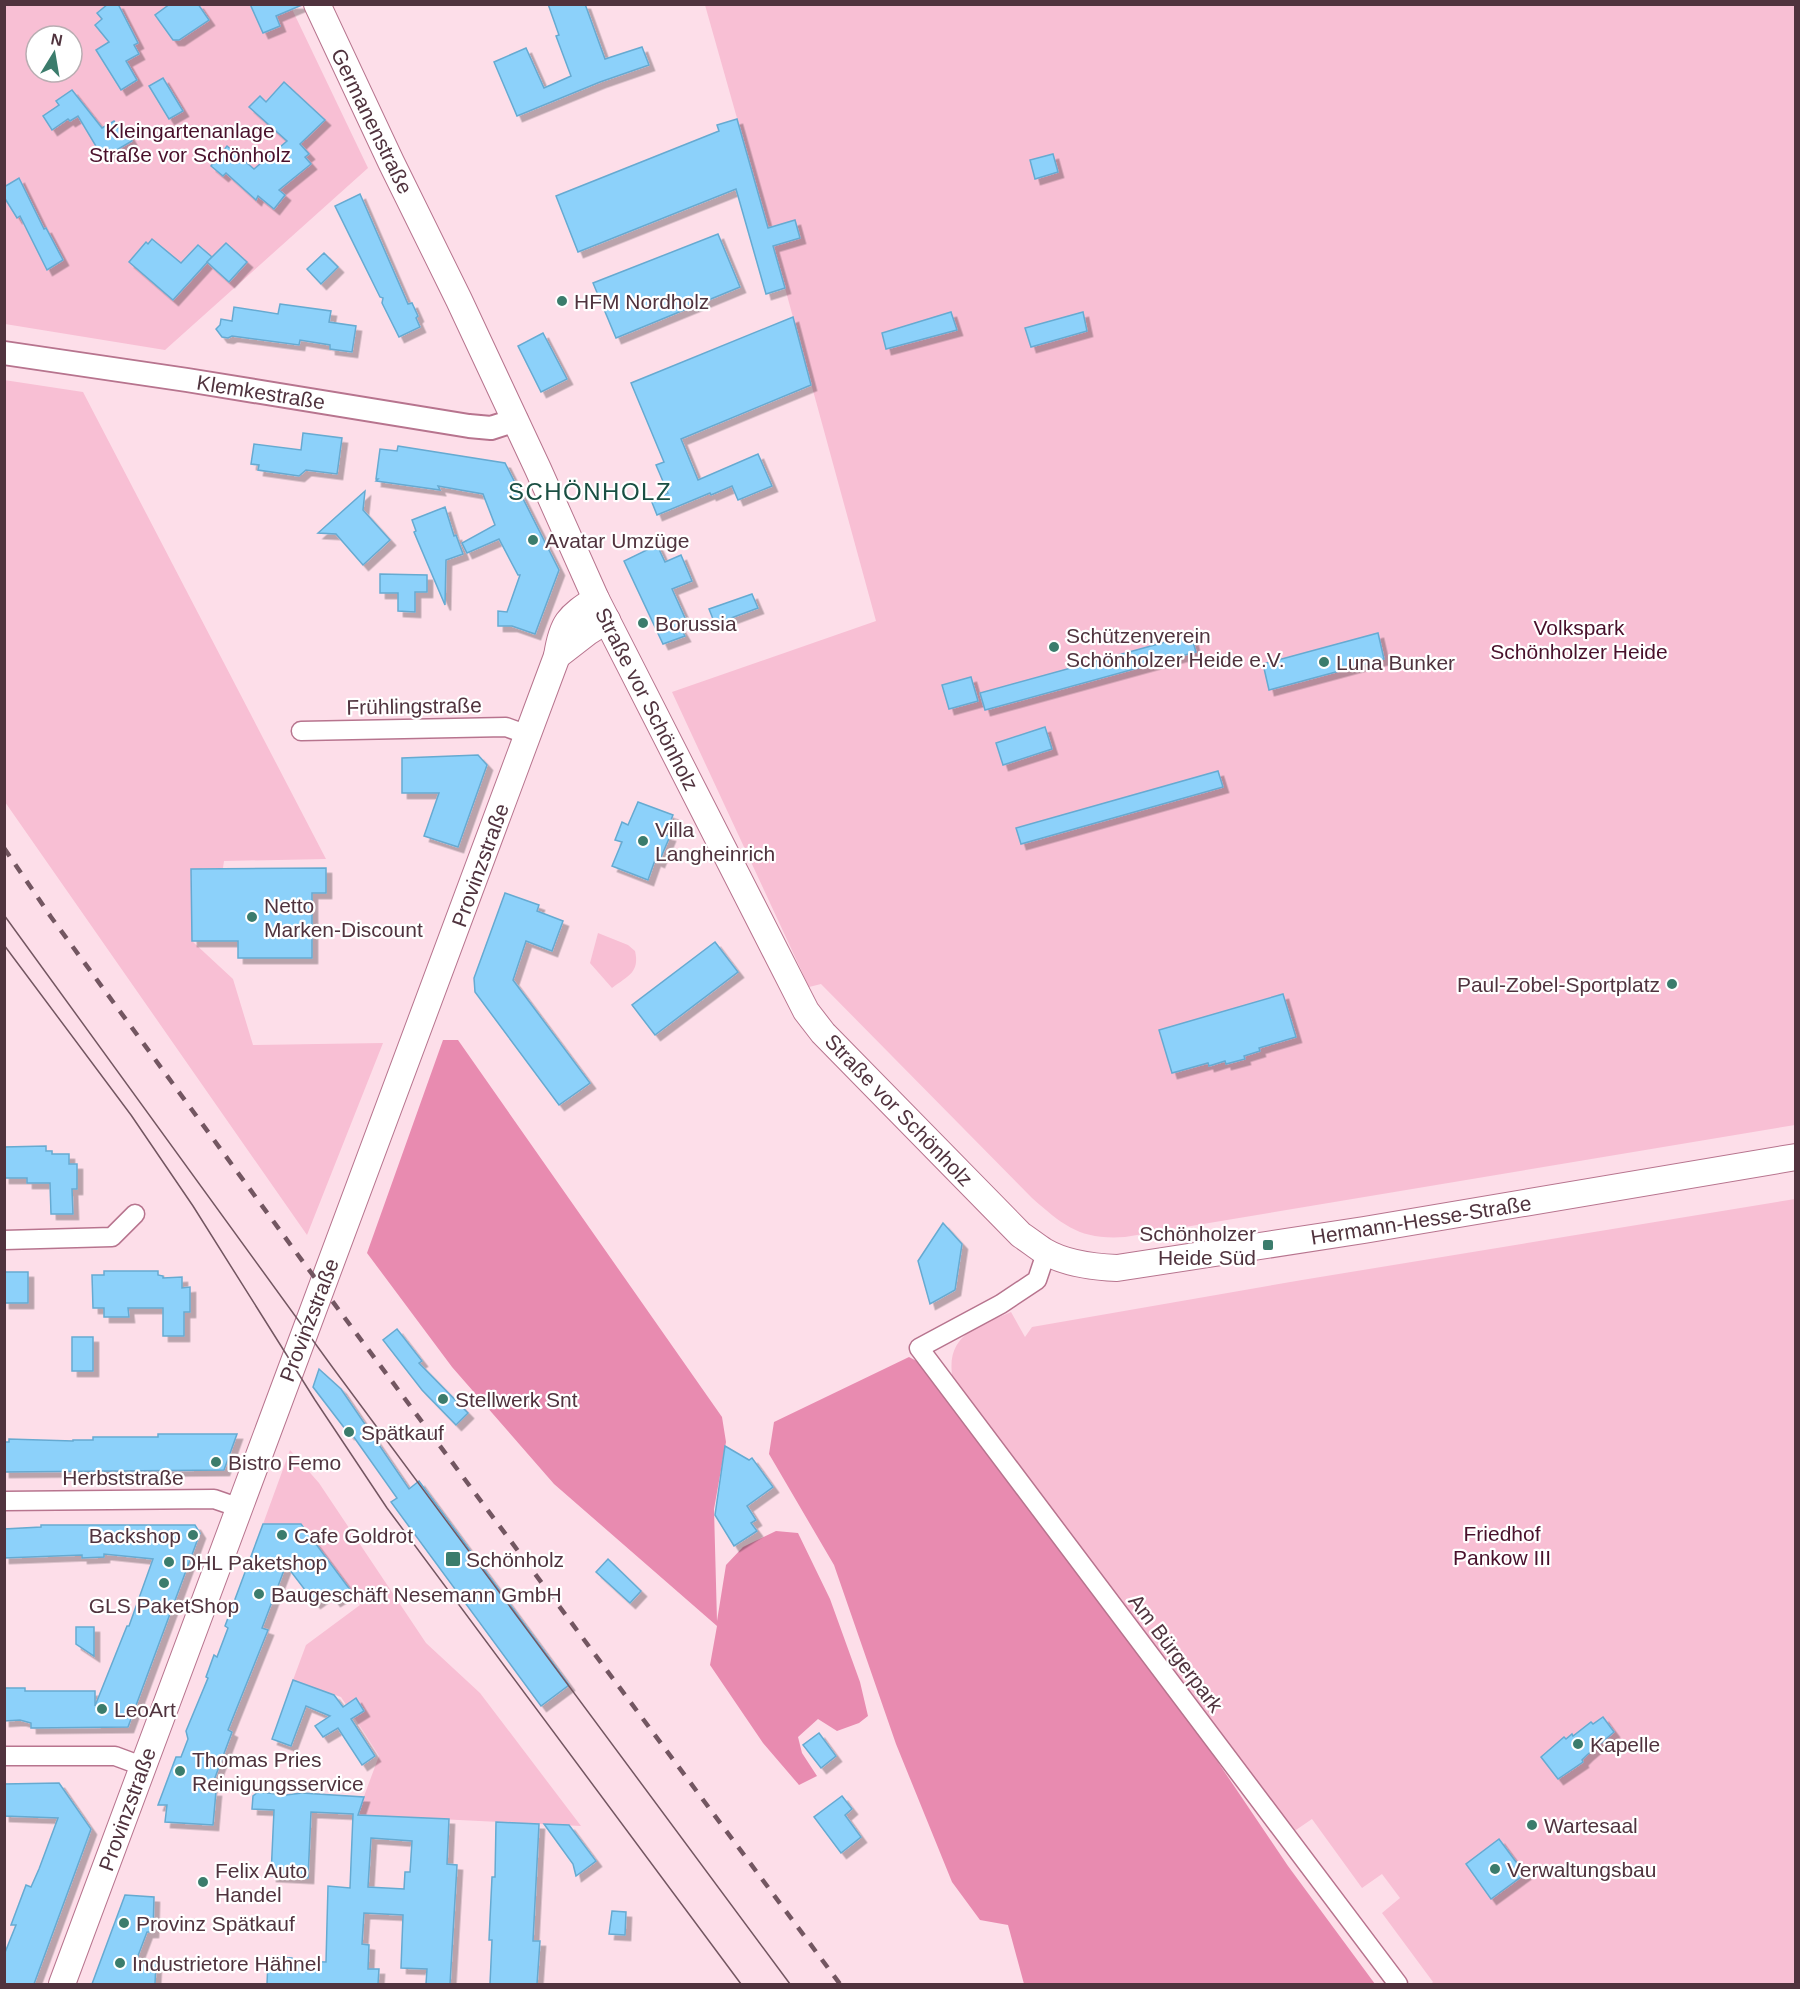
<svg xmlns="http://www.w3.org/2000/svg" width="1800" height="1989" viewBox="0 0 1800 1989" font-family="Helvetica,sans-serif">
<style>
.green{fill:#f8bfd4;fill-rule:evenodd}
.forest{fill:#e88bb0}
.building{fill:#8cd1fa;stroke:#66aad1;stroke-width:1.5;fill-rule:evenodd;filter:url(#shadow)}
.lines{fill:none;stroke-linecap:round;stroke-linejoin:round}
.minor-casing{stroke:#b7748e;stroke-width:21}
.tertiary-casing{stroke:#b7748e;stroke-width:26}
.secondary-casing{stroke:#b7748e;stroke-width:28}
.minor{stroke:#fff;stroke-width:18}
.tertiary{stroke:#fff;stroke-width:22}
.secondary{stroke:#fff;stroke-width:26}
.tram{stroke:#735661;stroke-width:1.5}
.rail{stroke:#735661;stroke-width:4.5;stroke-dasharray:10 10;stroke-linecap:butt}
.poi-dot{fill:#3b7c6c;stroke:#fff;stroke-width:2}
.labels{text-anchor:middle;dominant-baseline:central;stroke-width:4.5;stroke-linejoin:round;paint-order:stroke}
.street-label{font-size:21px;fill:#50333e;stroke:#fff}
.park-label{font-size:21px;fill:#49102b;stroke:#fff}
.poi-label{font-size:21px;fill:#50333e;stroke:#fff;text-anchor:start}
.quarter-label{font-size:24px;letter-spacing:1.5px;fill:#1a4f43;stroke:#fff}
</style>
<defs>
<filter id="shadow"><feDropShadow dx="5.5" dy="5.5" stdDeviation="0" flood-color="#0004"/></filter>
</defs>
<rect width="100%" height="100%" fill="#fddee9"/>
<!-- green -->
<g class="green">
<path d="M 4,5 L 290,5 L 368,168 L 165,350 L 5,324 ZM 36,36 L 72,36 L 72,72 L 36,72 Z"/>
<path d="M 705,5 L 1795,5 L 1795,1125 L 1125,1237 C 1080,1240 1064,1226 1032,1198 L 821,984 L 809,987 L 672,692 L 876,621 L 785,288 Z"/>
<polygon points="4,380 83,392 326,859 224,861 223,868 191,869 192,941 233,979 253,1045 383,1043 307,1235 5,802"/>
<path d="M 598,933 L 628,945 L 635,951 C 640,972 628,976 612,988 L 590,963 Z"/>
<path d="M 1795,1199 L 1795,1984 L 1431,1984 L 1433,1982 L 1382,1913 L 1400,1898 L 1382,1874 L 1362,1888 L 1312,1819 L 1293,1832 L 953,1381 C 944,1335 976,1327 1011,1312 L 1025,1337 L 1032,1327 L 1302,1280 Z"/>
<polygon points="290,1450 319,1483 426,1643 480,1693 581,1826 357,1815 379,1756 341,1697 293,1680 306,1645 360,1605 301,1524 263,1524"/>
</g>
<!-- forest -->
<g class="forest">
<polygon points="443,1040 458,1040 722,1417 726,1442 714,1509 717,1621 726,1565 743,1547 776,1531 798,1533 830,1599 860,1682 868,1716 859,1723 837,1731 818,1719 798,1737 802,1753 817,1776 799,1785 763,1743 710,1665 717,1626 554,1484 452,1367 367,1253"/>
<polygon points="909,1357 926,1366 1170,1691 1288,1866 1375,1984 1024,1984 1008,1925 980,1920 952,1882 896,1744 834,1565 769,1454 774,1422"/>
</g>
<!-- building -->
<g class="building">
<polygon points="108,4 118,4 138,43 134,45 139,54 126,61 137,80 121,90 96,50 109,42 95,25 102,19 97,13"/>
<polygon points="170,4 198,4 209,20 179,40 173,40 155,15"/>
<polygon points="250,4 302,4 302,5 276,16 280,26 263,33"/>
<polygon points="548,4 585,4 605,59 642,47 649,65 600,82 517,116 494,62 526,48 544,88 571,76 556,36 559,35"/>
<polygon points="163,78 183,111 169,119 149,86"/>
<polygon points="284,82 325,120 300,144 309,154 305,157 311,164 279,190 285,195 274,209 258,196 256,200 226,173 223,176 211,166 227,146 254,169 287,141 249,107 260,96 266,102"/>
<polygon points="72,90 102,128 114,121 118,128 123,125 132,141 103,158 78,116 70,121 68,119 52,130 43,116 59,105 56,101"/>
<polygon points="737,119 768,228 795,220 800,238 773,246 785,288 766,294 736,189 578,252 556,196 719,131 717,125"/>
<polygon points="1053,154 1058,172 1035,179 1030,160"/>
<polygon points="19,178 44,229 46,228 63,260 47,270 20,216 17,218 4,197 4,187"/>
<polygon points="360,194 408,304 412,303 418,316 416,318 420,327 399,337 382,303 383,298 380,297 335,206"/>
<polygon points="718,234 740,287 616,338 593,283"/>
<polygon points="152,239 181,263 198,245 212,257 173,300 129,262 146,242 148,244"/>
<polygon points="226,243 247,262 229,282 207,262"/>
<polygon points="324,253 338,267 321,284 307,269"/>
<polygon points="280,304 331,311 329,322 356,326 352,352 330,349 330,345 300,340 299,345 232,336 228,338 222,337 216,329 220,325 221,319 232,321 234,307 278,314"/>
<polygon points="951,312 957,330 886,349 882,333"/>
<polygon points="1083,312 1087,331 1031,347 1025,328"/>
<polygon points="793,317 811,385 681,439 698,480 758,454 772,486 738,500 732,486 711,495 710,493 657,515 651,500 668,493 656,465 664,462 631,383"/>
<polygon points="543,333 567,379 541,392 518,346"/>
<polygon points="303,433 342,438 337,474 306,470 299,476 258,470 259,465 251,464 254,444 301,450"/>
<polygon points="398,446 505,463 559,570 535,634 512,626 498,626 498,611 507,612 520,575 518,575 499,539 467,553 462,543 495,525 483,494 438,486 440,490 376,481 378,479 376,479 380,449 397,451"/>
<polygon points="365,491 363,510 390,540 363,565 336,534 318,533"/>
<polygon points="445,507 454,536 456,535 463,554 446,560 445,605 414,532 416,531 412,520"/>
<polygon points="657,545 665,562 681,555 692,581 672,589 685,618 677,622 685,636 663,644 624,561"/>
<polygon points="380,574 427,575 427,592 415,592 415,612 398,611 398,593 380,593"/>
<polygon points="752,594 758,608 715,624 709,609"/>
<polygon points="1378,633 1384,659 1269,690 1263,664"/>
<polygon points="1191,635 1196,652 985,710 980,693"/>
<polygon points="971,677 978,701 949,709 942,685"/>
<polygon points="1045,727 1052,749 1003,765 996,743"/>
<polygon points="478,755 487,765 458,847 424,836 439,793 402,793 402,758"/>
<polygon points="1218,771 1223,787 1021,844 1016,828"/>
<polygon points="638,802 673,815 665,835 670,836 659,862 655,860 648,880 612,866 622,842 615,840 622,822 628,825"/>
<polygon points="326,868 326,893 312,893 312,958 238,958 238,941 192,941 191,869"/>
<polygon points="505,893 539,905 537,911 563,921 552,951 526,941 513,980 590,1083 559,1105 475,992 474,978"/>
<polygon points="715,942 738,972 655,1035 632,1005"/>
<polygon points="1283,994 1296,1037 1259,1048 1260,1051 1244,1056 1245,1059 1226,1064 1225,1061 1209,1066 1208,1063 1172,1073 1159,1030"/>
<polygon points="46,1146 46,1151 52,1151 52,1154 69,1154 69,1164 77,1164 77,1189 72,1189 73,1214 51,1214 50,1183 27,1183 27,1178 4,1178 4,1147"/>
<polygon points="943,1223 962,1244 955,1290 930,1304 918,1261"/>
<polygon points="104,1271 158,1271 158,1275 163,1276 163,1278 182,1277 182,1288 190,1287 190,1312 184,1312 184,1336 163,1336 163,1308 128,1308 129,1317 104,1317 104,1308 93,1308 92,1275 104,1275"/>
<rect x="4" y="1272" width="24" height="31"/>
<polygon points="397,1329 422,1361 419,1363 468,1413 456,1425 422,1390 383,1340"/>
<rect x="72" y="1337" width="21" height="34"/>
<polygon points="319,1369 341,1389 409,1489 419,1481 569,1685 541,1706 391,1502 397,1498 351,1433 349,1434 313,1387"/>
<polygon points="158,1434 237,1434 224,1470 4,1472 4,1442 9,1442 9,1439 73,1441 73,1440 93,1440 93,1437 158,1437"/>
<polygon points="725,1446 749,1460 752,1458 773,1487 747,1506 756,1520 751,1523 757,1531 734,1546 715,1515"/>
<polygon points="263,1524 301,1524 351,1591 335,1601 329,1593 315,1603 286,1565 262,1628 268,1630 228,1730 232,1732 210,1791 216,1791 213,1825 165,1822 167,1805 158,1805 176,1757 181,1757 188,1739 186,1731 208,1678 206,1677 214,1655 217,1657 228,1628 225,1626"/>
<polygon points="41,1525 195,1525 200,1533 128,1727 31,1728 31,1723 20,1720 4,1721 4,1688 25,1688 25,1691 95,1691 95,1706 127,1626 129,1626 153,1559 104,1554 104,1557 82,1558 82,1555 4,1558 4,1529 41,1527"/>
<polygon points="608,1559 641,1591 630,1603 596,1572"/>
<polygon points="76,1627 94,1627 94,1656 76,1644"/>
<polygon points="293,1680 334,1695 343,1707 356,1698 364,1711 351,1719 375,1756 362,1765 338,1728 323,1737 315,1726 330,1716 306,1706 291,1746 272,1739"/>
<polygon points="1603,1717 1614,1732 1587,1755 1582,1760 1583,1762 1558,1779 1541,1757 1564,1737 1566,1739 1572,1734 1573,1736 1591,1722 1593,1724"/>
<polygon points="819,1733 836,1756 821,1768 803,1745"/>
<polygon points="59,1783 91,1829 34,1984 4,1984 4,1955 16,1925 11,1925 26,1885 31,1887 39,1869 58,1818 4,1816 4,1784"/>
<path d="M 258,1792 L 286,1795 L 302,1793 L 364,1797 L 358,1815 L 449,1819 L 447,1864 L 457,1865 L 450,1984 L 426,1984 L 427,1969 L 401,1968 L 403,1915 L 364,1913 L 362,1944 L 369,1945 L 368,1969 L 379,1969 L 378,1984 L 267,1984 L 268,1960 L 278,1960 L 279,1957 L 292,1958 L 294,1961 L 326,1962 L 328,1886 L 350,1888 L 353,1814 L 311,1812 L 308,1878 L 271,1876 L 274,1810 L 252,1809 L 253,1796 ZM 371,1838 L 412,1841 L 410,1872 L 405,1872 L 404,1889 L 368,1887 Z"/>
<polygon points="842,1796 852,1809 845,1815 861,1837 841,1853 814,1817"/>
<polygon points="496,1822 539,1824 533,1941 540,1941 537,1984 490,1984 492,1940 489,1940 492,1877 495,1877"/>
<polygon points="544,1824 569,1825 596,1861 576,1876 573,1864"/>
<polygon points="1499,1839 1525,1874 1491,1899 1466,1864"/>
<polygon points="125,1895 154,1897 153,1932 147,1932 136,1961 156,1962 155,1984 92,1984"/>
<polygon points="612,1911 626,1912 625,1935 609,1934"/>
</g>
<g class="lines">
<!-- minor casing -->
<g class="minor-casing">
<g id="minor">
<polyline points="301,731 506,727 528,735"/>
<polyline points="4,1240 112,1237 135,1214"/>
<polyline points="1046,1253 1037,1280 1001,1304 919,1348 1398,1984"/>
<polyline points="4,1501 214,1499 240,1508"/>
<polyline points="4,1756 115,1756 142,1766"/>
</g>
</g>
<!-- tertiary casing -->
<g class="tertiary-casing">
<polyline id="tertiary" points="4,353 187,380 469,426 491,428 516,420"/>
</g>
<!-- secondary casing -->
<g class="secondary-casing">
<g id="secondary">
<path d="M 317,4 L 391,162 L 459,300 L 538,469 L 596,599 L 806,1011 L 823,1033 L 1021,1235 C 1029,1240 1036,1246 1044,1251 C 1064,1263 1095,1267 1117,1268 L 1364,1230 L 1796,1157"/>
<polyline points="557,656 588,632 607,620"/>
<path d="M 62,1984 L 557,656 C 562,623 568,617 596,599"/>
</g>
</g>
<!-- minor -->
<use href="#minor" class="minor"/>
<!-- tertiary -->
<use href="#tertiary" class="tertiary"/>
<!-- secondary -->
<use href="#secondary" class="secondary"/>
<!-- tram -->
<g class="tram">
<polyline points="4,915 333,1368 790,1984"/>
<polyline points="4,945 131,1115 193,1206 315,1400 387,1508 741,1984"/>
</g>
<!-- rail -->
<polyline class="rail" points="4,848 51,917 298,1255 840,1984"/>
</g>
<!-- markers -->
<g class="poi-dot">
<circle cx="562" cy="301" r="6"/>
<circle cx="533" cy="540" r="6"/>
<circle cx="643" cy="623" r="6"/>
<circle cx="1054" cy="647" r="6"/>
<circle cx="1324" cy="662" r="6"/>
<circle cx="643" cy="841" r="6"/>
<circle cx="252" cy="917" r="6"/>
<circle cx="1672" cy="984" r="6"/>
<rect x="1262" y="1239" width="12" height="12" rx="3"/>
<circle cx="443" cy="1399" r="6"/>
<circle cx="349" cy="1432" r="6"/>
<circle cx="216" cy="1462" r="6"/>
<circle cx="193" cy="1535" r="6"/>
<circle cx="282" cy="1535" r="6"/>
<rect x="445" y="1551" width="16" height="16" rx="3"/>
<circle cx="169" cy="1562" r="6"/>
<circle cx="164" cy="1583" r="6"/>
<circle cx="259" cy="1594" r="6"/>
<circle cx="102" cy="1709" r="6"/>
<circle cx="1578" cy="1744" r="6"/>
<circle cx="180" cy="1771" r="6"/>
<circle cx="1532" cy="1825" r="6"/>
<circle cx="1495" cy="1869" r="6"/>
<circle cx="203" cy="1882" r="6"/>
<circle cx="124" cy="1923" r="6"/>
<circle cx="120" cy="1963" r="6"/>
</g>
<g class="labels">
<!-- street labels -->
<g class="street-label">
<text transform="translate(372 121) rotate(64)">Germanenstraße</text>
<text transform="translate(261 392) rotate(9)">Klemkestraße</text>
<text transform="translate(647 699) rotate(63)">Straße vor Schönholz</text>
<text transform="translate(414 706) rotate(-1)">Frühlingstraße</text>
<text transform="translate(480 865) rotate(-70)">Provinzstraße</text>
<text transform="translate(899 1110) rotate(46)">Straße vor Schönholz</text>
<text transform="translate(1421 1220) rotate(-9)">Hermann-Hesse-Straße</text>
<text transform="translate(309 1320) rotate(-69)">Provinzstraße</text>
<text x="123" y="1477">Herbststraße</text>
<text transform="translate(1176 1653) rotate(53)">Am Bürgerpark</text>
<text transform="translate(127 1809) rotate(-70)">Provinzstraße</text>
</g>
<!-- park labels -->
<g class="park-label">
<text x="190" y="130">Kleingartenanlage<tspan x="190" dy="24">Straße vor Schönholz</tspan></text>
<text x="1579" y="627">Volkspark<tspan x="1579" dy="24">Schönholzer Heide</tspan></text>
<text x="1502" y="1533">Friedhof<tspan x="1502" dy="24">Pankow III</tspan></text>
</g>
<!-- poi labels -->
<g class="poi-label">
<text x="574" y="301">HFM Nordholz</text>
<text x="545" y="540">Avatar Umzüge</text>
<text x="655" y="623">Borussia</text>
<text x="1066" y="635">Schützenverein<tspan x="1066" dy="24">Schönholzer Heide e.V.</tspan></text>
<text x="1336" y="662">Luna Bunker</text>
<text x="655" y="829">Villa<tspan x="655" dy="24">Langheinrich</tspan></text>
<text x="264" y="905">Netto<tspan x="264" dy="24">Marken-Discount</tspan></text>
<text x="1660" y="984" text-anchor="end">Paul-Zobel-Sportplatz</text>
<text x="1256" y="1233" text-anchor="end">Schönholzer<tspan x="1256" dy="24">Heide Süd</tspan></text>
<text x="455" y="1399">Stellwerk Snt</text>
<text x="361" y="1432">Spätkauf</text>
<text x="228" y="1462">Bistro Femo</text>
<text x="181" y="1535" text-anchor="end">Backshop</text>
<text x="294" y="1535">Cafe Goldrot</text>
<text x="466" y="1559">Schönholz</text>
<text x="181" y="1562">DHL Paketshop</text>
<text x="271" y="1594">Baugeschäft Nesemann GmbH</text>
<text x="164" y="1605" text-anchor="middle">GLS PaketShop</text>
<text x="114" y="1709">LeoArt</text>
<text x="1590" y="1744">Kapelle</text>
<text x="192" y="1759">Thomas Pries<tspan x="192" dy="24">Reinigungsservice</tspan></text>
<text x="1544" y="1825">Wartesaal</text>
<text x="1507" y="1869">Verwaltungsbau</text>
<text x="215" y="1870">Felix Auto<tspan x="215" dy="24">Handel</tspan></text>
<text x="136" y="1923">Provinz Spätkauf</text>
<text x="132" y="1963">Industrietore Hähnel</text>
</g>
<!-- quarter labels -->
<g class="quarter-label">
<text x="590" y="491">SCHÖNHOLZ</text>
</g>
</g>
<!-- border -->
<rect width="1800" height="1989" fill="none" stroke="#50333e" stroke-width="12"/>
<!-- north arrow -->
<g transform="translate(54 54) rotate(11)"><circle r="28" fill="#ffffff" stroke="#b9adb2" stroke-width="1.5"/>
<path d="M0-4.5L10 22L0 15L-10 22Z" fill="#3b7c6c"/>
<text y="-9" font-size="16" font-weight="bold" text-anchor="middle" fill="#50333e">N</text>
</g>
</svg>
